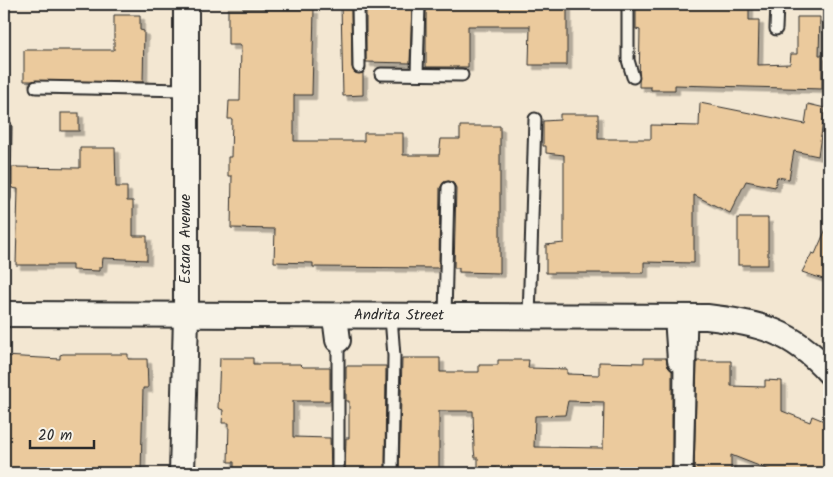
<svg xmlns="http://www.w3.org/2000/svg" width="833" height="477" viewBox="0 0 833 477" font-family="Kalam,sans-serif">
<style>
.building{fill:#ebca9d;stroke:#2b2b2b;fill-rule:evenodd;filter:url(#shadow)}
.lines{fill:none;stroke-linecap:round;stroke-linejoin:round}
.service-casing{stroke:#2b2b2b;stroke-width:15}
.minor-casing{stroke:#2b2b2b;stroke-width:28}
.service{stroke:#f7f3e8;stroke-width:11}
.minor{stroke:#f7f3e8;stroke-width:24}
.labels{text-anchor:middle;dominant-baseline:central;stroke-width:5;stroke-linejoin:round;paint-order:stroke}
.street-label{font-size:15px;fill:#2b2b2b;stroke:#f7f3e8}
</style>
<defs>
<filter id="shadow"><feDropShadow dx="4.5" dy="4.5" stdDeviation="0" flood-color="#0004"/></filter>
</defs>
<rect width="100%" height="100%" fill="#f3e7d2"/>
<filter id="ink" filterUnits="userSpaceOnUse"><feTurbulence type="fractalNoise" baseFrequency=".02" numOctaves="2"/><feDisplacementMap in="SourceGraphic" scale="10" xChannelSelector="R" yChannelSelector="G"/><feConvolveMatrix kernelMatrix="1 2 1 2 8 2 1 2 1" color-interpolation-filters="sRGB"/></filter>
<g filter="url(#ink)">
<!-- building -->
<g class="building">
<polygon points="341,4 351,4 352,67 355,73 363,73 363,95 343,96"/>
<polygon points="366,4 412,4 410,63 366,62"/>
<polygon points="426,4 567,4 567,65 529,65 530,26 468,26 468,67 426,67"/>
<polygon points="636,4 749,4 749,20 759,20 758,65 790,64 791,54 797,54 797,17 820,17 819,55 822,55 822,89 675,85 675,90 651,90 651,87 639,87 640,30 636,29"/>
<polygon points="228,9 314,9 312,95 294,95 294,141 364,141 364,133 403,133 403,155 439,155 441,139 460,139 460,126 500,126 500,273 459,272 459,268 454,268 456,188 454,184 449,181 444,182 440,188 439,268 313,267 313,263 274,262 275,229 231,228 232,176 228,176 228,157 231,157 232,119 228,119 229,101 240,101 241,45 228,45"/>
<polygon points="114,15 140,15 140,30 144,31 143,82 24,81 24,50 114,50"/>
<polygon points="700,103 805,124 808,104 825,108 818,156 794,151 789,179 777,177 775,187 746,181 730,213 694,195 694,263 644,262 644,273 546,273 546,245 564,243 564,155 546,153 546,146 543,146 543,121 560,120 560,114 598,114 598,139 651,139 651,125 699,126"/>
<rect x="61" y="113" width="18" height="18"/>
<polygon points="80,148 115,148 116,187 127,187 127,201 133,201 133,236 147,236 147,260 103,258 102,267 99,267 99,271 72,270 72,265 16,265 18,189 12,188 12,167 80,168"/>
<rect x="738" y="218" width="30" height="47"/>
<polygon points="829,222 829,281 802,272 812,253 815,254"/>
<polygon points="63,354 128,354 128,359 147,359 148,388 143,388 141,473 4,471 4,356 60,359 60,355"/>
<polygon points="220,358 253,358 253,364 300,364 303,367 330,367 330,401 293,401 293,437 330,438 331,473 234,473 234,462 228,462 229,423 222,423 223,410 218,408"/>
<path d="M 402,358 L 440,358 L 440,372 L 479,372 L 479,365 L 498,365 L 498,360 L 529,360 L 528,368 L 567,369 L 567,374 L 599,375 L 599,362 L 644,363 L 644,358 L 666,358 L 668,367 L 672,371 L 672,473 L 497,473 L 497,468 L 478,468 L 478,458 L 475,458 L 474,449 L 473,411 L 439,411 L 439,473 L 399,473 ZM 568,401 L 604,402 L 603,448 L 534,447 L 535,416 L 565,415 Z"/>
<polygon points="697,361 731,361 731,386 765,387 765,380 782,381 782,411 810,422 812,416 829,423 829,473 777,473 731,455 731,473 694,473"/>
<polygon points="346,366 386,366 385,473 345,473 346,438 349,438 349,401 346,401"/>
</g>
<g class="lines">
<!-- service casing -->
<g class="service-casing">
<g id="service">
<polyline points="358,4 359,67"/>
<polyline points="628,4 628,60 633,77"/>
<polyline points="776,29 777,4"/>
<polyline points="381,74 462,75"/>
<polyline points="417,74 419,4"/>
<polyline points="36,87 186,90"/>
<polyline points="4,198 5,126"/>
<polyline points="391,317 394,356 392,473"/>
<polyline points="445,317 448,188"/>
<polyline points="529,318 535,119"/>
<polyline points="338,340 338,473"/>
<polyline points="687,472 691,317"/>
<polyline points="679,473 680,360"/>
</g>
</g>
<!-- minor casing -->
<g class="minor-casing">
<g id="minor">
<path id="s1" d="M 4,314 L 707,317 C 760,323 792,331 829,372"/>
<polyline points="335,317 338,340"/>
<polyline points="677,317 680,360"/>
<polyline points="182,473 186,316 186,4"/>
</g>
</g>
<!-- service -->
<use href="#service" class="service"/>
<!-- minor -->
<use href="#minor" class="minor"/>
</g>
</g>
<g class="labels">
<!-- street labels -->
<g class="street-label">
<text transform="translate(186 239) rotate(-90)">Estara Avenue</text>
<text stroke="none"><textPath href="#s1" startOffset="395">Andrita Street</textPath></text>
</g>
</g>
<!-- margin -->
<rect width="833" height="477" fill="none" stroke="#f7f3e8" stroke-width="20"/>
<rect x="10" y="10" width="813" height="457" fill="none" stroke="#2b2b2b" stroke-width="2" filter="url(#ink)"/>
<!-- scale -->
<path d="M30 440v8h64v-8" fill="none" stroke="#2b2b2b" stroke-width="2.5"/>
<text x="38" y="440" font-size="15" fill="#2b2b2b" stroke="#f7f3e8" stroke-width="4" paint-order="stroke">20 m</text>
</svg>
